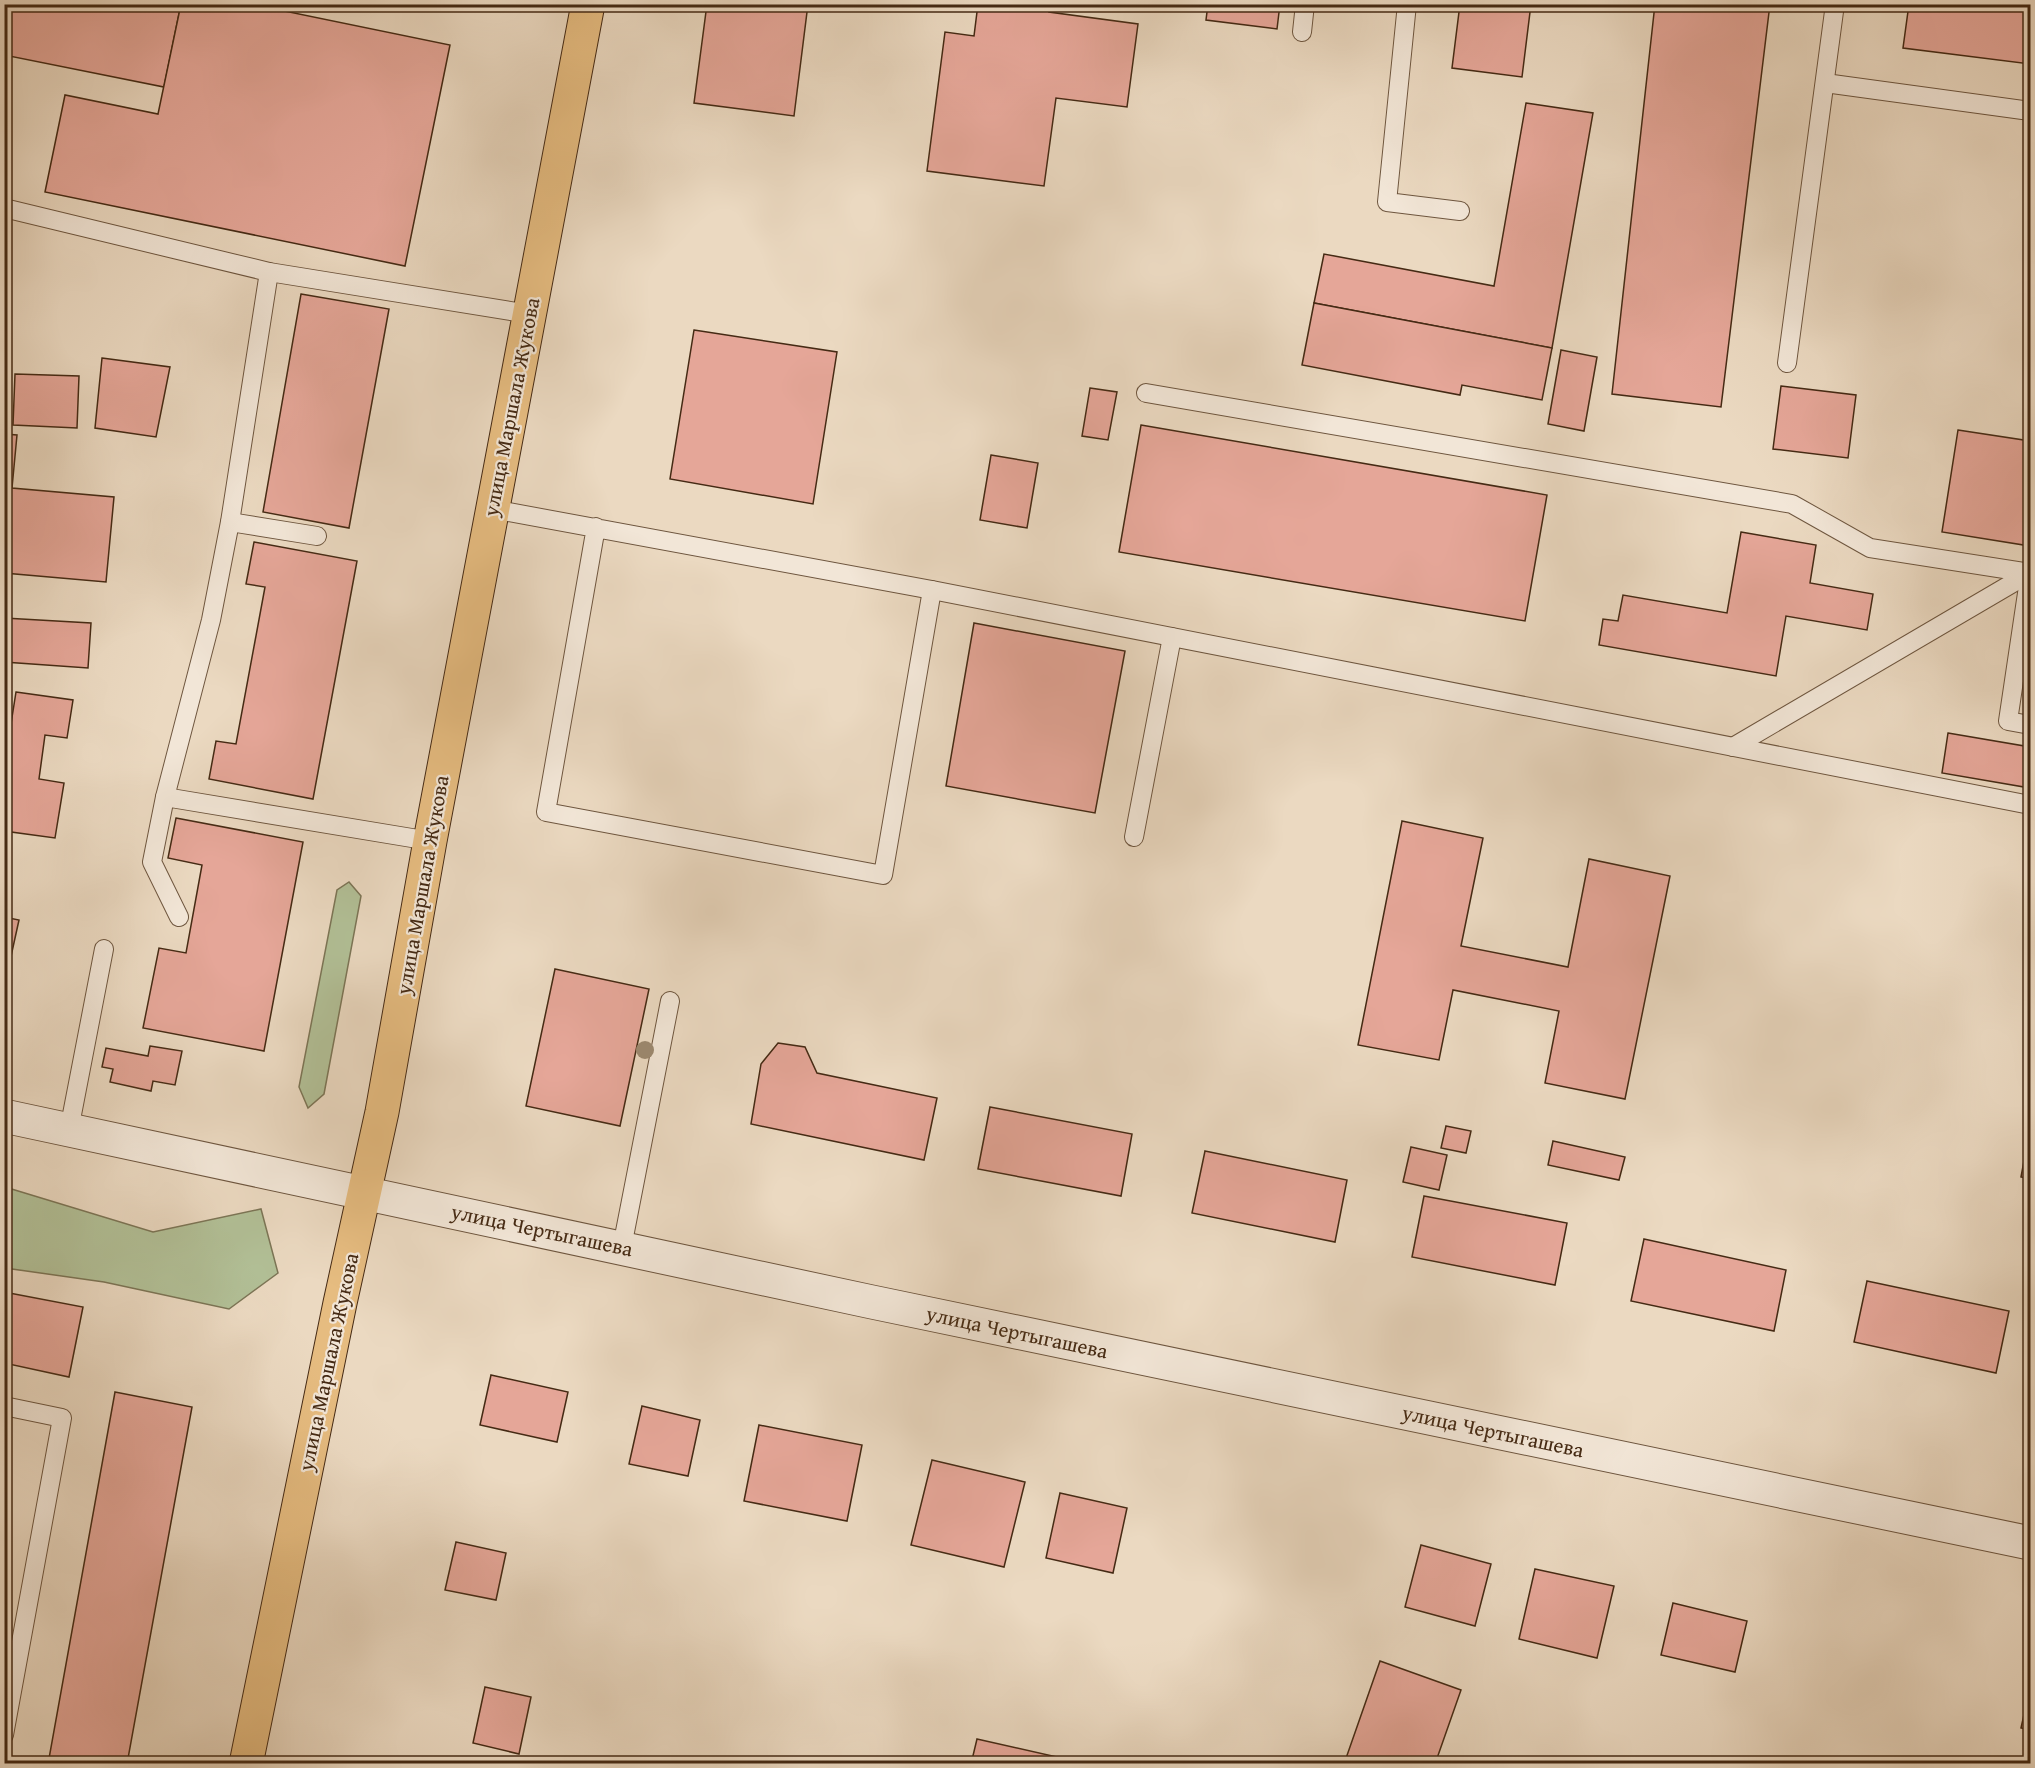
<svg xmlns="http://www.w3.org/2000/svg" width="2035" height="1768" viewBox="0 0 2035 1768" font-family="'Gentium Book Plus',serif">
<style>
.green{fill:#b2c097;stroke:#7c7556;stroke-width:1.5}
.building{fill:#e5a698;stroke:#452a14;stroke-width:1.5}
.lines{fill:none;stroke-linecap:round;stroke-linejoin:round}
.service-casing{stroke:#6e563f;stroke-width:20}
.minor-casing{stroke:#6e563f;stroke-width:35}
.primary-casing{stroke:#452a14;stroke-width:35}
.service{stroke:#f2e6d7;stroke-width:18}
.minor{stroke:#f2e6d7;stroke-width:33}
.primary{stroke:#e6bc80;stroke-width:33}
.tree{fill:#9c8970}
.labels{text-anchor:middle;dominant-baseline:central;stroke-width:4.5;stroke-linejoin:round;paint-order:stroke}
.street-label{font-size:21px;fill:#452a14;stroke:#f2e6d7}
</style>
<rect width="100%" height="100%" fill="#ebd9c1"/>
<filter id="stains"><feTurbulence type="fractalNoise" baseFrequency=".00333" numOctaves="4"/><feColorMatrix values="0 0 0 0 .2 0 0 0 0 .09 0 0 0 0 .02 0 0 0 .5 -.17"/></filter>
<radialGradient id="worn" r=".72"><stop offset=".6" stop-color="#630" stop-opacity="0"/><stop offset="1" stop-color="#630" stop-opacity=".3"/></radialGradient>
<!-- green -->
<g class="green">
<polygon points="349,882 361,896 324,1094 308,1108 299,1087 337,890"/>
<polygon points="5,1187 153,1232 261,1209 278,1273 229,1309 104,1282 5,1268"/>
</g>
<!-- building -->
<g class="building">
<polygon points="4,4 181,4 164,87 4,55"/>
<polygon points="181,4 250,4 450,45 405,266 45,192 65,95 158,114"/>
<polygon points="707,4 808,4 794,116 694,103"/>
<polygon points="978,4 1050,4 1049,12 1138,24 1127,107 1056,98 1044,186 927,171 945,32 974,36"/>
<polygon points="1208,4 1280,4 1277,29 1206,20"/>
<polygon points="1460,4 1531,4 1522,77 1452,68"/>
<polygon points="1655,4 1770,4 1721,407 1612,394"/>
<polygon points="1909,4 2030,4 2030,64 1903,48"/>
<polygon points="1526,103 1593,113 1552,348 1314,303 1324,254 1494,286"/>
<polygon points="301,294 389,309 349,528 263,512"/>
<polygon points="1314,303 1552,348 1542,400 1462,385 1460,395 1302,365"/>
<polygon points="694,330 837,352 813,504 670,479"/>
<polygon points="1561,350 1597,357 1584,431 1548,424"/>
<polygon points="102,358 170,367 156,437 95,428"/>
<polygon points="15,374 79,376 77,428 13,425"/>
<polygon points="1781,386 1856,395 1848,458 1773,449"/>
<polygon points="1090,388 1117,392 1108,440 1082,436"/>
<polygon points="1141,425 1547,495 1525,621 1119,552"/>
<polygon points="1958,430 2030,441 2030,546 1942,532"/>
<polygon points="4,434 17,435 12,488 114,497 106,582 4,573"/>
<polygon points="991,455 1038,463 1027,528 980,520"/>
<polygon points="1741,532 1816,545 1810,583 1873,594 1867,630 1786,616 1776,676 1599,645 1603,619 1618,621 1623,595 1727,613"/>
<polygon points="254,542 357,561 313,799 209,779 216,741 236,744 265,587 246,584"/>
<polygon points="4,618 91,623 88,668 4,662"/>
<polygon points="974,623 1125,651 1095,813 946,786"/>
<polygon points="16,692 73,700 67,738 45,735 39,779 64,783 55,838 4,831 4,768"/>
<polygon points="1948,733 2030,747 2030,788 1942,773"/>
<polygon points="176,818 303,842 264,1051 143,1028 159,948 186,953 202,865 168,858"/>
<polygon points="1402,821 1483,838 1461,946 1568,967 1589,859 1670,876 1625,1099 1545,1083 1559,1011 1453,990 1439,1060 1358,1045"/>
<polygon points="4,917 19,920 4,988"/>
<polygon points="555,969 649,989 620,1126 526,1106"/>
<polygon points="778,1043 805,1047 817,1073 937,1098 924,1160 751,1124 761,1064"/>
<polygon points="150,1046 182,1051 175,1085 153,1081 151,1091 110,1082 113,1069 102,1067 106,1048 148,1056"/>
<polygon points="990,1107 1132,1134 1121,1196 978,1169"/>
<polygon points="1446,1126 1471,1131 1466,1153 1441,1148"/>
<polygon points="2030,1129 2030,1179 2021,1177"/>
<polygon points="1553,1141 1625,1157 1619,1180 1548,1165"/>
<polygon points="1411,1147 1447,1155 1439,1190 1403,1182"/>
<polygon points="1205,1151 1347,1180 1335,1242 1192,1213"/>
<polygon points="1424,1196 1567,1223 1555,1285 1412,1257"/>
<polygon points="1644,1239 1786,1270 1774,1331 1631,1301"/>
<polygon points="1867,1281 2009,1311 1996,1373 1854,1342"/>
<polygon points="4,1292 83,1307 69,1377 4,1363"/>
<polygon points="491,1375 568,1392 557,1442 480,1425"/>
<polygon points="115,1392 192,1407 127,1764 48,1764"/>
<polygon points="642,1406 700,1420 688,1476 629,1464"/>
<polygon points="759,1425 862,1445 847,1521 744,1501"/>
<polygon points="932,1460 1025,1482 1004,1567 911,1545"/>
<polygon points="1060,1493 1127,1508 1113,1573 1046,1558"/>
<polygon points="456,1542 506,1553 496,1600 445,1590"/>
<polygon points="1421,1545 1491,1564 1475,1626 1405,1607"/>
<polygon points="1535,1569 1614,1586 1597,1658 1519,1639"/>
<polygon points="1673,1603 1747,1621 1735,1672 1661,1655"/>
<polygon points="1380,1661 1461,1690 1435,1764 1344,1764"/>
<polygon points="485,1687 531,1697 519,1754 473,1743"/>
<polygon points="2030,1688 2030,1730 2021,1728"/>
<polygon points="977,1739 1057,1757 1055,1764 971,1764"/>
</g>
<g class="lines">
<!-- service casing -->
<g class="service-casing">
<g id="service">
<polyline points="1407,4 1387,202 1460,211"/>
<polyline points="1302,32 1305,4"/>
<polyline points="1825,83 2030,111"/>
<polyline points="4,208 269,272 529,314"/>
<polyline points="1787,363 1835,4"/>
<polyline points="1146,393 1792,504 1870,548 2030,573"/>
<polyline points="492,509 932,590 883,875 546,812 596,527"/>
<polyline points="230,522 317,536"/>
<polyline points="2030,573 2008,721 2030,725"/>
<polyline points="932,590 2030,805"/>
<polyline points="1733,747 2030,573"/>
<polyline points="165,797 211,620 230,522 269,272"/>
<polyline points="1134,837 1172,637"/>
<polyline points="179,917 152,862 165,797 430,841"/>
<polyline points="69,1130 104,949"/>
<polyline points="622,1247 670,1001"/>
<polyline points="4,1406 62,1418 4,1735"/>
</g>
</g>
<!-- minor casing -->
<g class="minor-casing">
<polyline id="minor" points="4,1116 872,1302 2030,1543"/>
</g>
<!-- primary casing -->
<g class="primary-casing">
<polyline id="primary" points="246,1764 340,1303 382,1112 430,841 588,4"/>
</g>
<!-- service -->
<use href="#service" class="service"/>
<!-- minor -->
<use href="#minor" class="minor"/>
<!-- primary -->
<use href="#primary" class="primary"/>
</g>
<!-- trees -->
<circle class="tree" cx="645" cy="1050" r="9"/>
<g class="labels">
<!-- street labels -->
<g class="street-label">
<text transform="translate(511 407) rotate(-79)">улица Маршала Жукова</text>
<text transform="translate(422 885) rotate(-80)">улица Маршала Жукова</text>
<text transform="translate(542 1230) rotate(12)">улица Чертыгашева</text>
<text transform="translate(1017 1332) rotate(12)">улица Чертыгашева</text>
<text transform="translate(328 1362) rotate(-78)">улица Маршала Жукова</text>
<text transform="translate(1493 1431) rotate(12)">улица Чертыгашева</text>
</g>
</g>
<!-- margin -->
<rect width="2035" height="1768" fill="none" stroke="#ebd9c1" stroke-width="24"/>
<rect x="6" y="6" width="2023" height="1756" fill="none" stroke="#452a14" stroke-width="3"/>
<rect x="12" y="12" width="2011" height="1744" fill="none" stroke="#452a14" stroke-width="1.5"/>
<rect width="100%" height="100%" filter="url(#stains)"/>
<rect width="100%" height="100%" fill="url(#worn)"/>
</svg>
